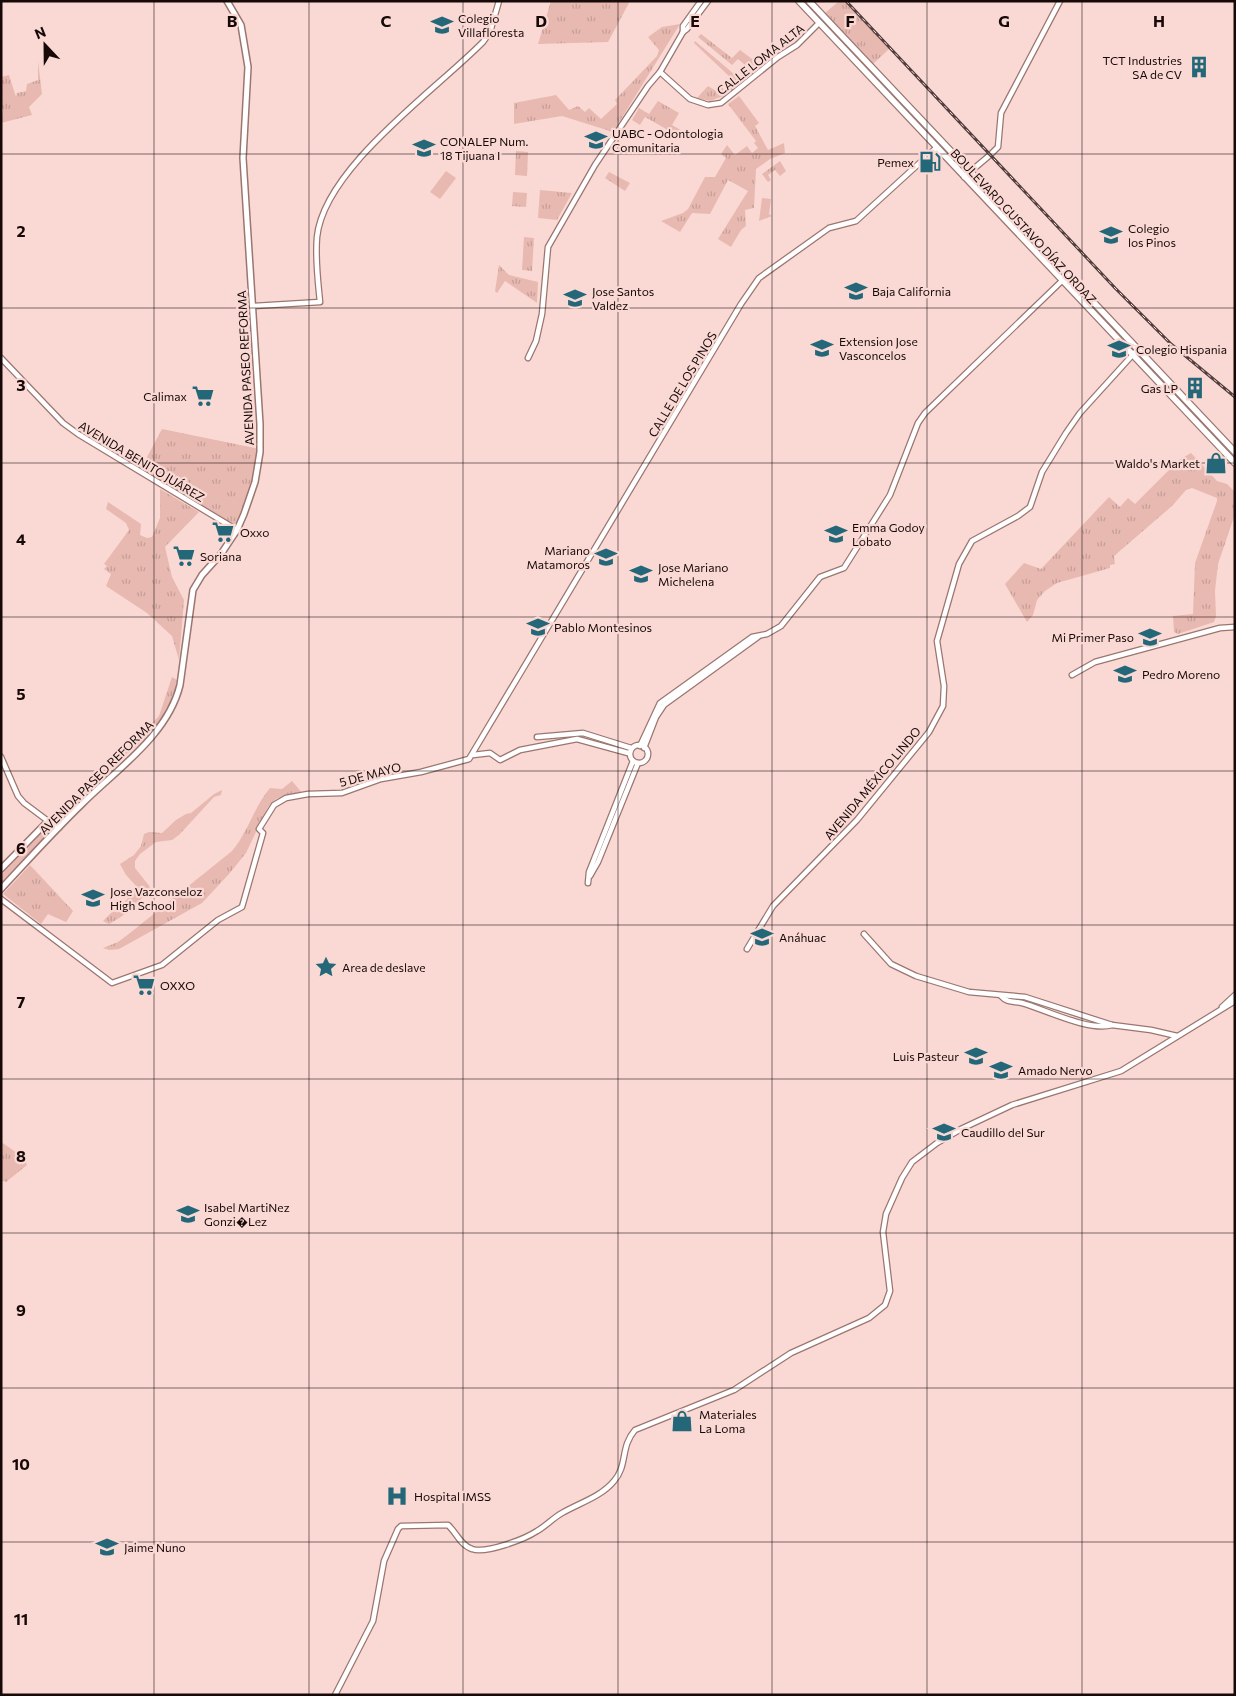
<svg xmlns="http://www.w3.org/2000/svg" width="1236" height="1696" viewBox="0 0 1236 1696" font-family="Commissioner,sans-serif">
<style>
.grass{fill:url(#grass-tufts)}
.pitch{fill:#e7b9b1}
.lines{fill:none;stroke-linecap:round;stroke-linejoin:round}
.tertiary-casing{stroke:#9b7670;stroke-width:7}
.secondary-casing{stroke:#9b7670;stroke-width:8}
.primary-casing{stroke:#9b7670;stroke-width:8}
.tertiary{stroke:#fff;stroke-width:4.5}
.secondary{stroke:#fff;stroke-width:5}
.primary{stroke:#fff;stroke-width:5.5}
.rail-casing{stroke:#503e3c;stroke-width:3}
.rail{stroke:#fad9d4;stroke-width:1;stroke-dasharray:4;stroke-linecap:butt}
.grid{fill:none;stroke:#160908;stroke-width:1;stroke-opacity:0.55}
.labels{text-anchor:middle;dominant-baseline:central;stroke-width:4.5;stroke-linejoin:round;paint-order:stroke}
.poi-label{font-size:12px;fill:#160908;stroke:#fad9d4;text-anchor:start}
.street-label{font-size:12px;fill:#160908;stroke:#fad9d4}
.grid-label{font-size:16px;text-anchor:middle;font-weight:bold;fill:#160908;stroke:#fad9d4;stroke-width:4.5;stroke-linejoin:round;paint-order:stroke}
</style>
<defs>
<pattern id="grass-tufts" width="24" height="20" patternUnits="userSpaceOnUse" patternTransform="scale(1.25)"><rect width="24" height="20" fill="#e7b9b1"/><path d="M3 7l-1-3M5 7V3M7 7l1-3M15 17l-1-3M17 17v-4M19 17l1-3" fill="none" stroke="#c59e97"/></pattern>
</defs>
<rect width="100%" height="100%" fill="#fad9d4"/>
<!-- grass -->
<g class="grass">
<polygon points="551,1 626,1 629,3 608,42 538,44"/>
<polygon points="839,1 845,1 890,48 873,64 825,13"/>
<polygon points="680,24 613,132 562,116 514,124 514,103 556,95 569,110 578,106 585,112 589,108 601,119 617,104 615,100 657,56 659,50 648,37 662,27"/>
<polygon points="701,34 732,58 740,50 760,65 729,93 728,82 731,78 694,43 695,41 740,79 750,69 738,59 732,65 698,37"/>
<polygon points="38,61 42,94 29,107 32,115 1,123 3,110 1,107 1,77 9,75 16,97 17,93 26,91 27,84 38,80"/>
<polygon points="708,86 716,91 721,86 723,88 723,96 710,101 697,98"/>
<polygon points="739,96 759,123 755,126 768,150 784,143 785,153 770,159 756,169 754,208 745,210 746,226 741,230 731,247 718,239 748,191 728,180 710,214 692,213 680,232 661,221 683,213 688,209 705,177 715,177 726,158 721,154 727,145 735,155 747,146 752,153 758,148 754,143 756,141 728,104"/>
<polygon points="658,101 679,113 672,125 686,133 682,138 645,117 640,125 632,120 639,108 649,114"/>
<polygon points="516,151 528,152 527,176 515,175"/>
<polygon points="780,161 786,171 780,176 775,170 768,175 771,180 768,182 762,174"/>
<polygon points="609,172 630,183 625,191 605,178"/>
<polygon points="540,190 572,193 557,220 538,218"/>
<polygon points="513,192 527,193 526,207 512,206"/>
<polygon points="762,198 771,199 769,214 772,216 759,221"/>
<polygon points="524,237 534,238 532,271 522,270"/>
<polygon points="499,265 509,275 538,282 537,303 505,281 497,293 495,291"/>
<polygon points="162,429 260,449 255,482 237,530 139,472"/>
<polygon points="1191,453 1217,481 1227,484 1235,492 1235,514 1218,564 1215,591 1216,616 1214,622 1178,634 1174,632 1173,616 1193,614 1195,563 1217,501 1217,498 1192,488 1186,490 1172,506 1114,556 1115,564 1110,565 1110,568 1057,583 1045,591 1037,600 1033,615 1027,622 1005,584 1024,563 1041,569 1109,497 1120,507 1128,498 1135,504 1179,460"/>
<polygon points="160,489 199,512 165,547 172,577 184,600 179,660 172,636 147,613 106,586 111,574 104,569 107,566 104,564 129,530 126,523 106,509 108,502 141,524 140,535 147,538 152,537 160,518"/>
<path d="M 172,677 L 177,680 C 171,710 150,739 123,756 L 123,753 L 159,716 Z"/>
<path d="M 292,781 L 303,794 L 286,795 L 276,799 L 268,807 L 246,853 L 229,874 L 202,903 L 119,949 L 109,950 L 103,948 L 118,942 L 130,933 L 232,851 C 248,832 254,807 270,788 L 282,789 Z"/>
<polygon points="91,784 94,787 58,823 54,820"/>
<path d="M 222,790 L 221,795 L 214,797 L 179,835 L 172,840 L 156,842 L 140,854 L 135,861 L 135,868 L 150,887 C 140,903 126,915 109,924 L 103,921 L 113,911 L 115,912 L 128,898 L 127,896 L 130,892 L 134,894 L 138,888 L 126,875 L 120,864 L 134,855 L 141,846 L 144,834 L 149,832 L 162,833 L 176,820 L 186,814 L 191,813 L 214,794 Z"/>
<polygon points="47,827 52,830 1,883 1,875"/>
<polygon points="30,865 73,911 66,922 48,914 41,924 3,894"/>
<polygon points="1,1142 23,1157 27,1165 6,1182 1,1180"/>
</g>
<!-- pitch -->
<g class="pitch">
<polygon points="537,101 539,110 518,113 517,105"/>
<polygon points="446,171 456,178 440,199 430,192"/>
<polygon points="56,898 72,910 66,921 50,914"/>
<polygon points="16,1158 23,1167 8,1179 1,1170"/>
</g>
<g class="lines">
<!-- tertiary casing -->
<g class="tertiary-casing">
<g id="tertiary">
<polyline points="683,32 687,29 708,1"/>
<polyline points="660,72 690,99 708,105 721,103 778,57 797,45 819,23"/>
<polyline points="992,153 998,147 1001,113 1060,1"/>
<polyline points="964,177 990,155"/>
<path d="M 253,306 L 320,302 C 318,281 315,259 317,237 C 324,168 436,90 483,42 L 490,32 L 499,1"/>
<polyline points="1,358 63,423 78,434 237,530"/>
<polyline points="528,358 536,341 542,314 548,247 595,165 648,86 660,72 683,32 683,26 701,1"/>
<polyline points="1072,675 1095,662 1220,628 1235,627"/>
<polyline points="537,737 583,733 631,748"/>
<circle cx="639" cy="754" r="9"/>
<polyline points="640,746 660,703 752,637 767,634 781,626 820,577 844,568 890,495 918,423 925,413 1068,275"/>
<polyline points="644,748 656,717 664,705 758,637"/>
<polyline points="473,755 490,753 500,760 520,750 577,739 628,753"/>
<polyline points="1,757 18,796 24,803 48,821"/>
<polyline points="590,876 598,862 638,763"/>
<polyline points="588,883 589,872 633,761"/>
<polyline points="1,899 112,983 162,965 218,920 242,907 263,833 259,829 274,805 286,798 308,794 342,793 381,779 421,772 469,759 741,304 759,278 829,228 856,221 936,148"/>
<polyline points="864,934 891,964 916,976 969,992 1025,997 1112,1025 1151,1030 1177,1036"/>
<polyline points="747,949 773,906 857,820 929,732 943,706 944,686 937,641 959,564 972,541 1018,516 1030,507 1042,472 1066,433 1080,413 1137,350"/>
<path d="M 1001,996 C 1007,1003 1014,1001 1022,1003 C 1044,1009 1089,1032 1112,1025"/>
<polyline points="1222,1007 1235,995"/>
<path d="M 335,1695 L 373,1621 L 384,1561 L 398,1529 L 401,1526 L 448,1525 C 456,1532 461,1546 472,1549 C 486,1554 525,1539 537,1531 C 546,1526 553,1518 562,1513 C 579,1503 601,1497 614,1481 C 628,1465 620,1447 635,1430 L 734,1390 L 791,1353 L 869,1318 L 885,1305 L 890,1291 L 883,1232 L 886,1214 L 902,1178 L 912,1162 L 937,1143 L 961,1129 L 1012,1105 L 1121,1071 L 1235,1001"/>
</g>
</g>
<!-- secondary casing -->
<g class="secondary-casing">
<g id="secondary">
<polyline points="1,869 48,821 59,827"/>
<path d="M 1,889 C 28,860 54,831 82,804 C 117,769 168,735 180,685 L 193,590 L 202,575 L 221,554 L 237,530 L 244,514 L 255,482 L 260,452 L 260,424 L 243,158 L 248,67 L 241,25 L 227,1"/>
</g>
</g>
<!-- primary casing -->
<g class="primary-casing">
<g id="primary">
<polyline points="799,1 1235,463"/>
<polyline points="809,1 1235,452"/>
</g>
</g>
<!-- tertiary -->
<use href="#tertiary" class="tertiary"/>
<!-- secondary -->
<use href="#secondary" class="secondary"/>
<!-- primary -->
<use href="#primary" class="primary"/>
<!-- rail casing -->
<g class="rail-casing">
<polyline id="rail" points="846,1 1115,288 1171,344 1235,397"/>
</g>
<!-- rail -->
<use href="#rail" class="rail"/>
</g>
<!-- grid -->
<path class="grid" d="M 154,1 L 154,1695M 309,1 L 309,1695M 463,1 L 463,1695M 618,1 L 618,1695M 772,1 L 772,1695M 927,1 L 927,1695M 1082,1 L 1082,1695M 1,154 L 1235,154M 1,308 L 1235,308M 1,463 L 1235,463M 1,617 L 1235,617M 1,771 L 1235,771M 1,925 L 1235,925M 1,1079 L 1235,1079M 1,1233 L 1235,1233M 1,1388 L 1235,1388M 1,1542 L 1235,1542"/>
<!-- icons -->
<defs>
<g id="school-bare" transform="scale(1.725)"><path d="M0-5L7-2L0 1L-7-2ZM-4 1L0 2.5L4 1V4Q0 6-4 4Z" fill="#236778" stroke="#fad9d4" stroke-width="2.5" paint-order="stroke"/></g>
<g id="building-bare" transform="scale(1.725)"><path d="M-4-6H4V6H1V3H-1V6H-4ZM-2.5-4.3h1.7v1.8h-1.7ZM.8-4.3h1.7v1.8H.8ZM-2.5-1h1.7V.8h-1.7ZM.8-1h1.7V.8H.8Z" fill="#236778" stroke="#fad9d4" stroke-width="2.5" paint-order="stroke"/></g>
<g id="university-bare" transform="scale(1.725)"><path d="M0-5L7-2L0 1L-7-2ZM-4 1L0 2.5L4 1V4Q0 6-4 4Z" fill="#236778" stroke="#fad9d4" stroke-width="2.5" paint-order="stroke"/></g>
<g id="fuel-bare" transform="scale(1.725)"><path d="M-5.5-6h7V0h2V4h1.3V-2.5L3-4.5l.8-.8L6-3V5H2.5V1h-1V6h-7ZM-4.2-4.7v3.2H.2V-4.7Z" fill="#236778" stroke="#fad9d4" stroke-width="2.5" paint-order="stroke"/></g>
<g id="supermarket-bare" transform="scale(1.725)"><path d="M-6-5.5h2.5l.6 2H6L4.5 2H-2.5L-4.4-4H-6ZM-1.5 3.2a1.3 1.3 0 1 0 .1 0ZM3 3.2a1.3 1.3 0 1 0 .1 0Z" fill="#236778" stroke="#fad9d4" stroke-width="2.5" paint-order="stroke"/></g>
<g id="shop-bare" transform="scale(1.725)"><path d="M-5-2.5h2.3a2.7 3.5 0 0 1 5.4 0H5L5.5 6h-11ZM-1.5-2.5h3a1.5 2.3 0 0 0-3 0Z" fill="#236778" stroke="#fad9d4" stroke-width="2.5" paint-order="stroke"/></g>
<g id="sight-bare" transform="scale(1.725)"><path d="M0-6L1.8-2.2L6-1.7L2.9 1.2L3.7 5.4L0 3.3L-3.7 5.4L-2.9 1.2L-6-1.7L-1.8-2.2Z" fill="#236778" stroke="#fad9d4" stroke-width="2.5" paint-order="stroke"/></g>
<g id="hospital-bare" transform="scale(1.725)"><path d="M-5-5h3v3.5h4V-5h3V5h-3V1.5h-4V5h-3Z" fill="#236778" stroke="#fad9d4" stroke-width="2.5" paint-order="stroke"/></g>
</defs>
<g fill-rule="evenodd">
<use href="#school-bare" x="442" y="25"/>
<use href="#building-bare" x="1199" y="67"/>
<use href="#university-bare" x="596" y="140"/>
<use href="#school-bare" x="424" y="148"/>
<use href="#fuel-bare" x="930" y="162"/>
<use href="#school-bare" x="1111" y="235"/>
<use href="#school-bare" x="856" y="291"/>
<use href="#school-bare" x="575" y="298"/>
<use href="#university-bare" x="822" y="348"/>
<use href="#school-bare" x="1119" y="349"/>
<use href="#building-bare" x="1195" y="388"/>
<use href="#supermarket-bare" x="203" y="396"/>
<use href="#shop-bare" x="1216" y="463"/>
<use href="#supermarket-bare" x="223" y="532"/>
<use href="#school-bare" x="836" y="534"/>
<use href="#supermarket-bare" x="184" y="556"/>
<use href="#school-bare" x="606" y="557"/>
<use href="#school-bare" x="641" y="574"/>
<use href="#school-bare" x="538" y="627"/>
<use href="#school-bare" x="1150" y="637"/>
<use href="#school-bare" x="1125" y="674"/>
<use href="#university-bare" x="93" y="898"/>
<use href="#school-bare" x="762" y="937"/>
<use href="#sight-bare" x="326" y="967"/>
<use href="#supermarket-bare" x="144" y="985"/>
<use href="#school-bare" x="976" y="1056"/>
<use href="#school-bare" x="1001" y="1070"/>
<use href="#school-bare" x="944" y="1132"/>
<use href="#school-bare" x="188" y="1214"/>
<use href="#shop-bare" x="682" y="1421"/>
<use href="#hospital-bare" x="397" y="1496"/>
<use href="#school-bare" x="107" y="1547"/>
</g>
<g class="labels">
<!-- poi labels -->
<g class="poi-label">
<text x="458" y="18">Colegio<tspan x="458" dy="14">Villafloresta</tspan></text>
<text x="1182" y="60" text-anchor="end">TCT Industries<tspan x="1182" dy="14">SA de CV</tspan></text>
<text x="612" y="133">UABC - Odontologia<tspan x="612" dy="14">Comunitaria</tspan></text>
<text x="440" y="141">CONALEP Num.<tspan x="440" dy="14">18 Tijuana I</tspan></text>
<text x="914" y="162" text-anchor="end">Pemex</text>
<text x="1128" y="228">Colegio<tspan x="1128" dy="14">los Pinos</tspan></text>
<text x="592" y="291">Jose Santos<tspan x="592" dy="14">Valdez</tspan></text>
<text x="872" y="291">Baja California</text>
<text x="839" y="341">Extension Jose<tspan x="839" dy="14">Vasconcelos</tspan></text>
<text x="1136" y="349">Colegio Hispania</text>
<text x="1178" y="388" text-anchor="end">Gas LP</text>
<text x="187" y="396" text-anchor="end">Calimax</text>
<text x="1200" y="463" text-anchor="end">Waldo's Market</text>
<text x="852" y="527">Emma Godoy<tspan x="852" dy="14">Lobato</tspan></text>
<text x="240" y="532">Oxxo</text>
<text x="590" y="550" text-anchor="end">Mariano<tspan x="590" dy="14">Matamoros</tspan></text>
<text x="200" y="556">Soriana</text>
<text x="658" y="567">Jose Mariano<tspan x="658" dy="14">Michelena</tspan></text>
<text x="554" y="627">Pablo Montesinos</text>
<text x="1134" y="637" text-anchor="end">Mi Primer Paso</text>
<text x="1142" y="674">Pedro Moreno</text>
<text x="110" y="891">Jose Vazconseloz<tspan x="110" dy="14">High School</tspan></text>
<text x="779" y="937">Anáhuac</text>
<text x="342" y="967">Area de deslave</text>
<text x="160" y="985">OXXO</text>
<text x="959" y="1056" text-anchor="end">Luis Pasteur</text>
<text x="1018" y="1070">Amado Nervo</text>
<text x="961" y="1132">Caudillo del Sur</text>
<text x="204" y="1207">Isabel MartiNez<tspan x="204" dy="14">Gonzi�Lez</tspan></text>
<text x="699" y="1414">Materiales<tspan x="699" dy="14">La Loma</tspan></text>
<text x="414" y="1496">Hospital IMSS</text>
<text x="124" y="1547">Jaime Nuno</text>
</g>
<!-- street labels -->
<g class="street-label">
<text transform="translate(760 59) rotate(-38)">CALLE LOMA ALTA</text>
<text transform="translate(1024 226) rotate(47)">BOULEVARD GUSTAVO DÍAZ ORDAZ</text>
<text transform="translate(245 368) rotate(-93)">AVENIDA PASEO REFORMA</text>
<text transform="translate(682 384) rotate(-59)">CALLE DE LOS PINOS</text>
<text transform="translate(142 461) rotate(31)">AVENIDA BENITO JUÁREZ</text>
<text transform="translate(370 774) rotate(-15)">5 DE MAYO</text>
<text transform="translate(96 777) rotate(-45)">AVENIDA PASEO REFORMA</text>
<text transform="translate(872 783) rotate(-50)">AVENIDA MÉXICO LINDO</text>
</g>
</g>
<g class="grid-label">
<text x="232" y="27">B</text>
<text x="386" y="27">C</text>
<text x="541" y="27">D</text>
<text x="695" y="27">E</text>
<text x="850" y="27">F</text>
<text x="1004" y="27">G</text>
<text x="1159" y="27">H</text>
<text x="21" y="237">2</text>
<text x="21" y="391">3</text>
<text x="21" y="545">4</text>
<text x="21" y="700">5</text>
<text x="21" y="854">6</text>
<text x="21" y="1008">7</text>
<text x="21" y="1162">8</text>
<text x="21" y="1316">9</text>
<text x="21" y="1470">10</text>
<text x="21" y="1625">11</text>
</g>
<!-- border -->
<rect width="1236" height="1696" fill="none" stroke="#160908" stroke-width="5"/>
<!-- north arrow -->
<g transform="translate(45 45) rotate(338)" stroke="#fad9d4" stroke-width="4" paint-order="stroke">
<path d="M0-4L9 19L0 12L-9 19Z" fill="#160908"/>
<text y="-8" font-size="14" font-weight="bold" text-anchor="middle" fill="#160908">N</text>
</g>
</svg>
